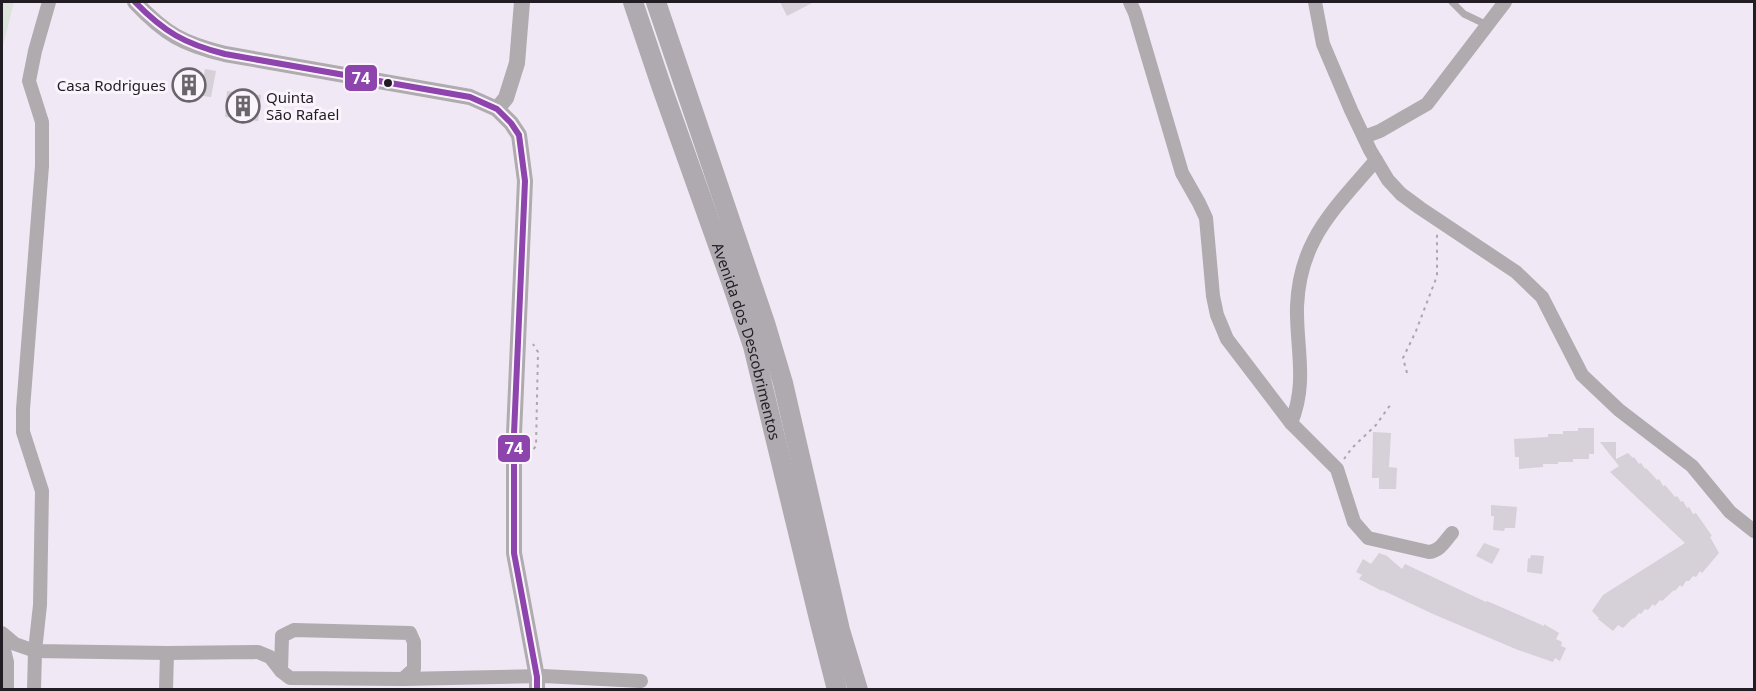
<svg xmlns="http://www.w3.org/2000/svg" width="1756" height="691" viewBox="0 0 1756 691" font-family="'Noto Sans',sans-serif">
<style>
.green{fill:#dce4db}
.building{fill:#d6d0d8}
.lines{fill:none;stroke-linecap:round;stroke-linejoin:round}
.path{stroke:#aaa7ad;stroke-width:2;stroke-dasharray:3 4.5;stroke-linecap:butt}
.service{stroke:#afabaf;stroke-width:7}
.minor{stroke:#afabaf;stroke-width:14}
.tertiary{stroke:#afabaf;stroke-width:16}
.secondary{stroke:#afa9b0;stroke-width:20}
.bus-1-casing{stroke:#faf5fc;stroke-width:10}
.bus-1{stroke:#8e44ad;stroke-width:6}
.bus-dot{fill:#221d24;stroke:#faf5fc;stroke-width:2}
.labels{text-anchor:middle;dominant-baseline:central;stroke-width:6;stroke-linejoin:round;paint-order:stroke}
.poi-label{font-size:15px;fill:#221d24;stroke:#faf5fc;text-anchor:end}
.street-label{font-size:15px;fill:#221d24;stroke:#faf5fc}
.line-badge{stroke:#faf5fc;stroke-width:2}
.badge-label{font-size:16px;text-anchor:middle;font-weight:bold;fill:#fff}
</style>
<rect width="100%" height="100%" fill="#f0e8f4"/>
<!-- green -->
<polygon class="green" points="2,2 14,2 2,50"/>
<!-- building -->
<g class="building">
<polygon points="780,2 814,2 787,16"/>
<polygon points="205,69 216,71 211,97 195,95 194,99 179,96 183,71 204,75"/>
<polygon points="227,91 261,95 258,121 225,117"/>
<polygon points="1578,428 1594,428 1594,454 1589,454 1589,459 1573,459 1573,462 1558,462 1558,464 1543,464 1543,467 1519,469 1519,457 1515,457 1514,439 1548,437 1548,434 1563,434 1563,431 1578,431"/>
<polygon points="1373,432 1391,433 1389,467 1397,468 1396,489 1379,489 1379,478 1372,478"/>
<polygon points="1600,442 1616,442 1616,459 1628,453 1633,458 1634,457 1639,464 1641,463 1645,469 1646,468 1657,480 1659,479 1663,486 1665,485 1675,497 1677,496 1681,502 1683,501 1687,508 1689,507 1693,514 1696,513 1712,536 1710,537 1719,553 1702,573 1700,571 1696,577 1693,576 1689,581 1686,581 1682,587 1680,585 1675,591 1674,590 1662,601 1660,600 1655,606 1653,604 1648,610 1645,609 1641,614 1639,613 1634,619 1633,618 1623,628 1618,625 1613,631 1598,619 1599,618 1592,611 1603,595 1685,543 1610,472 1619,466"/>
<polygon points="1491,505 1517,507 1515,528 1505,528 1504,531 1493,530 1494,516 1491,516"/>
<polygon points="1484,543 1500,549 1492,564 1476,556"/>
<polygon points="1379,553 1387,556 1402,569 1405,564 1486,602 1487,601 1544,626 1544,624 1559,633 1556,639 1562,642 1561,646 1566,648 1560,661 1555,658 1553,662 1518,650 1433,614 1382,590 1382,591 1359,579 1362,575 1356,572 1363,559 1371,564"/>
<polygon points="1531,555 1544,556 1542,574 1527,572 1528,558 1530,559"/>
</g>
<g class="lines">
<!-- path -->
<g class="path">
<polyline points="1407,373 1403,358 1416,331 1437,276 1437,234"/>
<polyline points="529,455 536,446 538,352 533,344"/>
<polyline points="1344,459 1352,448 1376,425 1391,404"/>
</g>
<!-- service -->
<polyline class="service" points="1452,2 1464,14 1487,25"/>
<!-- minor -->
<g class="minor">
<path d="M 1130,2 L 1135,13 L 1182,173 L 1199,203 L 1206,218 L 1213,296 L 1217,315 L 1227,339 L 1291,423 L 1337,469 L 1354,522 L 1368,538 L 1429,552 C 1440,551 1445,541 1452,533"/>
<polyline points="1315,2 1323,44 1351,110 1370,150 1388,180 1401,194 1420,208 1516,272 1542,297 1582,375 1619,410 1692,466 1730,512 1754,531"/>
<polyline points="1364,137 1380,131 1427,104 1505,2"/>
<path d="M 1291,423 C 1308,382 1296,348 1297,306 C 1298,284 1304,259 1314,240 C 1329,211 1355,185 1376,160"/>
<polygon points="294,630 410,633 414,642 414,669 403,679 290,678 281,671 282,636"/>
<polyline points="2,633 15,644 35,651 167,653 258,652 270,657 281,671"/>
<polyline points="2,642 7,662 7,690"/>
<polyline points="403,679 543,676 641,681"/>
<polyline points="34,690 35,651 40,605 42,491 23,432 23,409 42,166 42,122 29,81 35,51 49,2"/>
<polyline points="166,690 167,653"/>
</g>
<!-- tertiary -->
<g class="tertiary">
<path d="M 135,2 C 165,34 183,44 225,54 L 470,97 L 497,109 L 511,123 L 519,135 L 525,181 L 514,434 L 514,553 L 537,677 L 537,690"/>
<polyline points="497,109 506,98 517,63 522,2"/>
</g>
<!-- secondary -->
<g class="secondary">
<path id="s1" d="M 633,2 L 662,88 L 732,284 L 753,346 L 820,623 L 837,690"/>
<polyline points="656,2 766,326 783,383 840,630 858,690"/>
</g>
<!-- bus-1 casing -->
<g class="bus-1-casing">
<path id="bus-1" d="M 135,2 C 164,32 185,44 225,54 L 470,97 L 497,109 L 511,123 L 519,135 L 525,181 L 514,434 L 514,553 L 537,677 L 537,690"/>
</g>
<!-- bus-1 -->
<use href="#bus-1" class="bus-1"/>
</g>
<!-- icons -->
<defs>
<g id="building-ring" transform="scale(1.725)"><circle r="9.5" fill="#faf5fc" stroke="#6a646d" stroke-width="1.5"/><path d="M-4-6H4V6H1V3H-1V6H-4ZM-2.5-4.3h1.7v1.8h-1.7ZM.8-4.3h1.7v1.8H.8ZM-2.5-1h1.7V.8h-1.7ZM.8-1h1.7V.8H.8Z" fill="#6a646d"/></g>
</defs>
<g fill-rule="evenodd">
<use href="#building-ring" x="189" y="85"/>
<use href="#building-ring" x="243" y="106"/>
</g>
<!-- markers -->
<circle class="bus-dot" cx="388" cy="83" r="5"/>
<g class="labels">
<!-- poi labels -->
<g class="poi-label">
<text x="166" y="85">Casa Rodrigues</text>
<text x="266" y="97" text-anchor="start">Quinta<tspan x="266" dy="17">São Rafael</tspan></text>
</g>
<!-- street labels -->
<g class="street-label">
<text stroke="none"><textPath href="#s1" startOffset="358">Avenida dos Descobrimentos</textPath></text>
</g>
</g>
<g class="line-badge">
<rect x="344" y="64" width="34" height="28" rx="6" fill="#8e44ad"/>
<rect x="497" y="434" width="34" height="29" rx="6" fill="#8e44ad"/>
</g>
<g class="badge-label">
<text x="361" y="84">74</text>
<text x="514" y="454">74</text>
</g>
<!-- border -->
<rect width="1756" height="691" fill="none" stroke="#221d24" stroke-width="6"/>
</svg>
